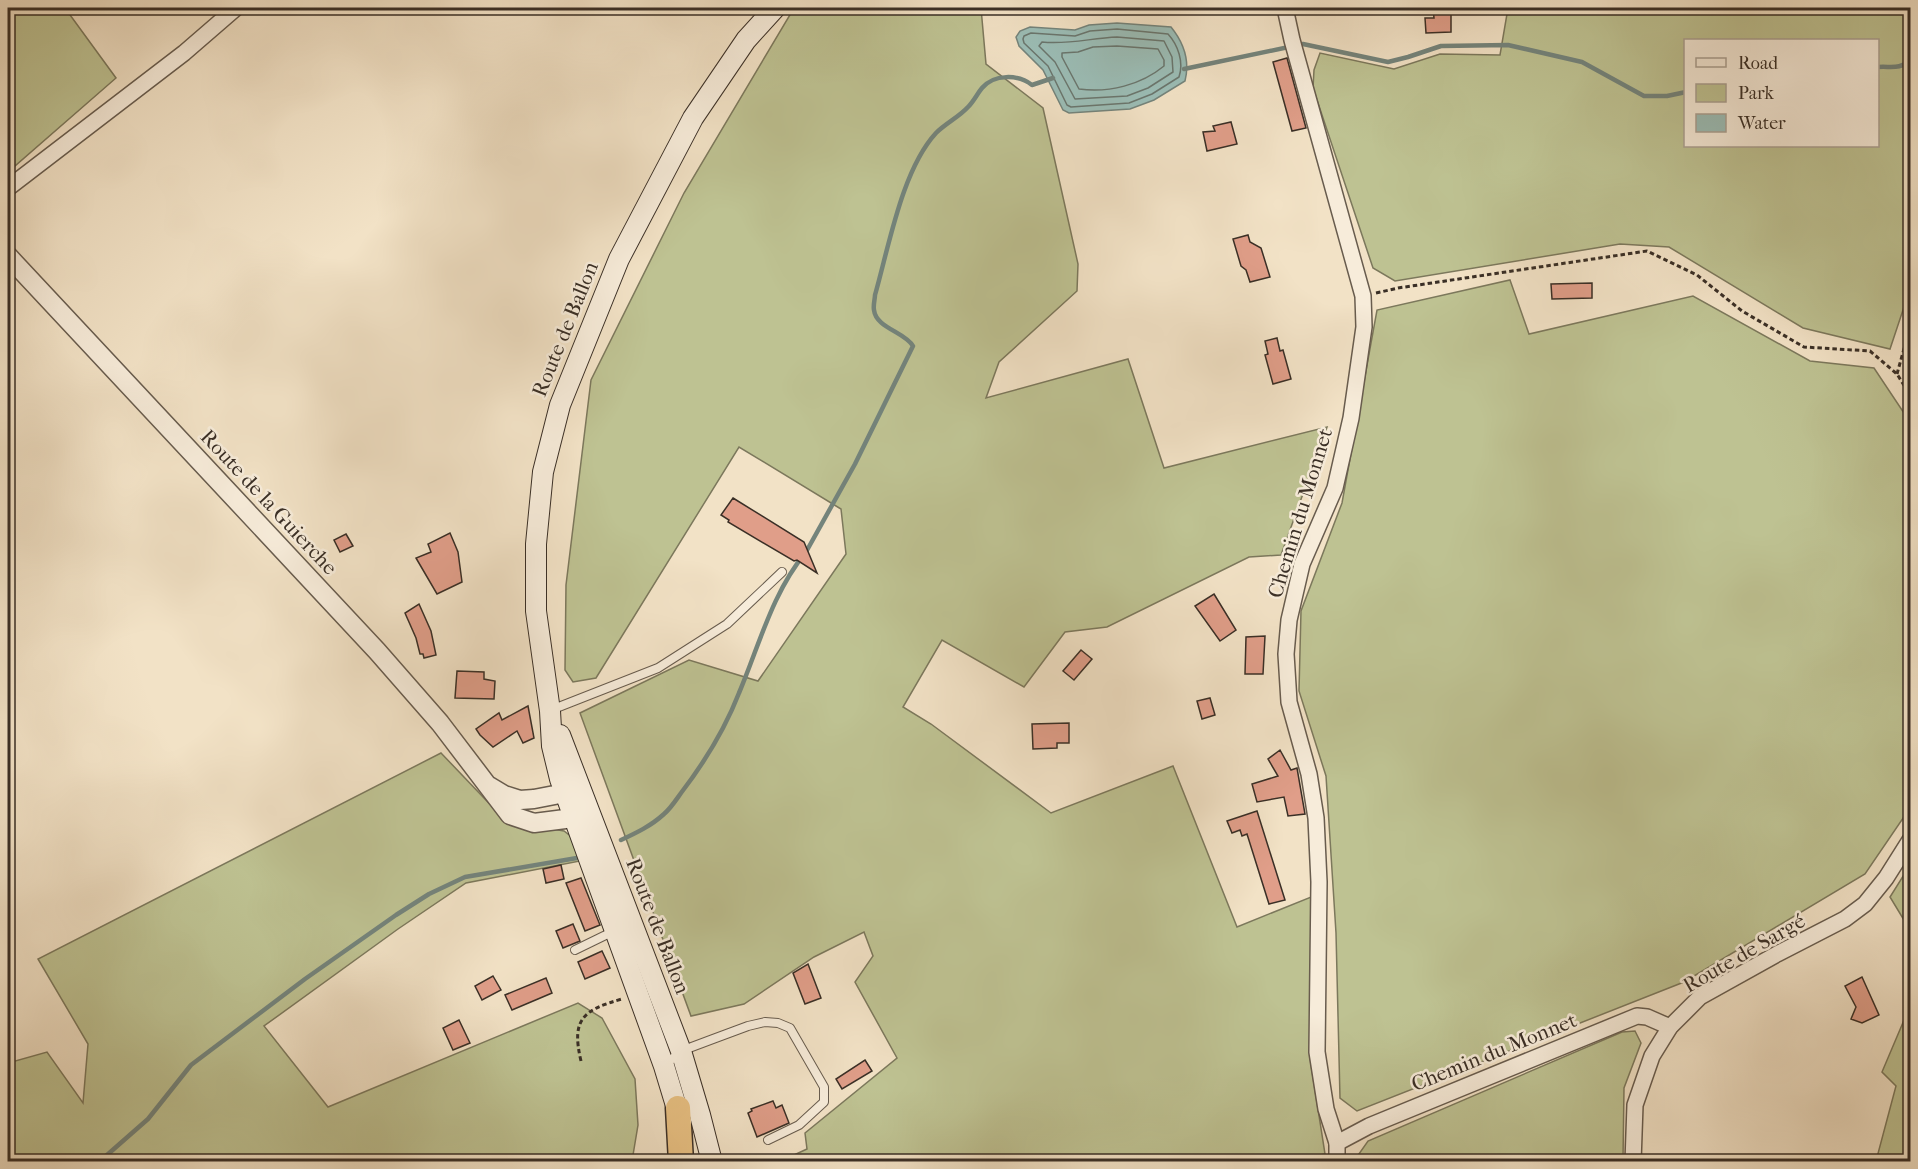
<svg xmlns="http://www.w3.org/2000/svg" width="1918" height="1169" viewBox="0 0 1918 1169" font-family="'IM FELL French Canon',serif">
<style>
.green{fill:#bec292;stroke:#7c785c;stroke-width:1.5;fill-rule:evenodd}
.water{fill:#9bbdb6;stroke:#74847c;stroke-width:1.5}
.lines{fill:none;stroke-linecap:round;stroke-linejoin:round}
.shore{stroke:#6a766e;stroke-width:1.5}
.stream{stroke:#74847c;stroke-width:4.5}
.building{fill:#e09e89;stroke:#3a2f26;stroke-width:1.5}
.service-casing{stroke:#685c4e;stroke-width:10}
.minor-casing{stroke:#685c4e;stroke-width:18}
.tertiary-casing{stroke:#685c4e;stroke-width:21}
.secondary-casing{stroke:#3a2f26;stroke-width:22}
.trunk-casing{stroke:#3a2f26;stroke-width:27}
.path{stroke:#3a2f26;stroke-width:3;stroke-dasharray:4.5 3;stroke-linecap:butt}
.service{stroke:#f7ecda;stroke-width:8}
.minor{stroke:#f7ecda;stroke-width:15}
.tertiary{stroke:#f7ecda;stroke-width:18}
.secondary{stroke:#f7ecda;stroke-width:20}
.trunk{stroke:#e9c183;stroke-width:24}
.labels{text-anchor:middle;dominant-baseline:central;stroke-width:5;stroke-linejoin:round;paint-order:stroke}
.street-label{font-size:21px;fill:#3a2f26;stroke:#f7ecda}
</style>
<rect width="100%" height="100%" fill="#f2e2c6"/>
<filter id="stains"><feTurbulence type="fractalNoise" baseFrequency=".00333" numOctaves="4"/><feColorMatrix values="0 0 0 0 .2 0 0 0 0 .09 0 0 0 0 .02 0 0 0 .5 -.17"/></filter>
<radialGradient id="worn" r=".72"><stop offset=".6" stop-color="#630" stop-opacity="0"/><stop offset="1" stop-color="#630" stop-opacity=".3"/></radialGradient>
<!-- green -->
<g class="green">
<polygon points="8,8 65,8 116,78 8,172"/>
<polygon points="794,8 981,8 986,64 1043,108 1078,264 1077,291 999,362 986,398 1128,359 1164,468 1327,427 1281,555 1249,557 1107,627 1065,632 1024,687 942,640 903,707 931,724 1051,813 1173,766 1237,927 1311,897 1310,1058 1325,1154 1288,1162 781,1161 807,1149 805,1133 897,1058 855,982 873,956 864,932 814,957 744,1004 691,1016 580,713 689,660 758,681 846,554 841,509 739,447 596,678 573,682 565,670 566,585 591,380 684,193"/>
<path d="M 1508,8 L 1910,8 L 1910,289 L 1890,349 L 1803,328 L 1669,247 L 1620,244 L 1395,281 L 1373,268 L 1313,88 L 1314,70 L 1320,53 L 1394,69 L 1440,54 L 1500,55 ZM 1878,40 L 1878,146 L 1686,146 L 1686,40 Z"/>
<polygon points="1510,280 1529,334 1693,296 1810,361 1874,368 1910,422 1910,808 1865,874 1684,982 1357,1111 1340,1098 1336,933 1326,776 1299,691 1301,611 1342,503 1377,310"/>
<polygon points="441,753 506,821 564,831 573,838 580,861 466,883 398,929 264,1026 328,1107 578,1003 602,1018 635,1079 638,1125 632,1161 8,1162 8,1063 47,1052 83,1103 88,1044 38,959"/>
<polygon points="1910,865 1910,930 1890,897"/>
<polygon points="1910,1006 1910,1161 1876,1161 1896,1086 1882,1072"/>
<polygon points="1635,1031 1641,1043 1624,1088 1623,1159 1616,1161 1354,1161 1368,1141 1622,1032"/>
</g>
<!-- water -->
<path class="water" d="M 1117,23 L 1171,27 C 1184,43 1190,61 1185,81 L 1154,100 L 1130,109 L 1069,113 L 1063,110 L 1043,70 L 1019,46 L 1016,37 L 1020,31 L 1030,27 L 1075,30 L 1089,25 Z"/>
<g class="lines">
<!-- shore -->
<g class="shore">
<path d="M 1117,29 L 1168,34 C 1178,45 1184,62 1179,77 L 1152,94 L 1129,103 L 1071,107 L 1067,105 L 1048,66 L 1024,43 L 1023,39 L 1024,36 L 1031,33 L 1075,36 L 1090,31 Z"/>
<path d="M 1117,37 L 1164,41 L 1172,57 L 1173,72 L 1148,88 L 1127,96 L 1075,99 L 1055,62 L 1039,46 L 1042,42 C 1068,45 1091,38 1117,37 Z"/>
<path d="M 1117,46 L 1158,49 L 1164,60 L 1164,66 C 1141,85 1109,93 1079,89 L 1062,57 L 1062,53 L 1078,52 L 1093,47 Z"/>
</g>
<!-- stream -->
<g class="stream">
<path d="M 1878,67 C 1891,66 1900,70 1910,60"/>
<polyline points="1184,69 1303,44 1388,62 1408,57 1441,46 1508,45 1582,62 1644,96 1667,96 1686,92"/>
<path d="M 621,840 C 636,833 651,826 664,814 C 671,808 676,800 681,793 C 704,763 725,729 739,693 C 759,646 772,593 806,552 L 855,464 L 913,346 C 905,332 876,328 874,310 C 873,305 875,299 875,295 C 889,246 902,170 936,133 C 946,123 959,117 968,107 C 974,101 977,94 982,88 C 994,74 1018,74 1032,85 L 1053,78"/>
<polyline points="99,1162 148,1119 191,1065 305,979 396,915 429,894 465,877 577,858"/>
</g>
</g>
<!-- building -->
<g class="building">
<polygon points="1433,8 1451,8 1451,32 1426,33 1425,18 1434,18"/>
<polygon points="1287,58 1306,128 1292,131 1273,62"/>
<polygon points="1231,122 1237,144 1207,151 1203,132 1215,131 1213,126"/>
<polygon points="1248,235 1250,242 1261,248 1270,277 1250,282 1246,270 1241,266 1233,239"/>
<polygon points="1592,283 1592,298 1552,299 1551,284"/>
<polygon points="1277,338 1280,351 1283,350 1291,379 1273,384 1265,355 1268,354 1265,341"/>
<polygon points="733,498 804,542 817,573 797,560 794,561 728,522 729,520 721,515"/>
<polygon points="450,533 458,552 462,582 437,594 416,558 431,552 428,544"/>
<polygon points="346,534 353,546 340,552 334,540"/>
<polygon points="1214,594 1236,630 1220,641 1195,606"/>
<polygon points="419,604 431,631 436,655 424,658 423,654 420,654 416,638 405,613"/>
<polygon points="1265,636 1263,674 1245,674 1246,637"/>
<polygon points="1081,650 1092,659 1074,680 1063,671"/>
<polygon points="457,671 484,672 484,679 495,681 494,699 455,698"/>
<polygon points="1210,698 1215,715 1202,719 1197,701"/>
<polygon points="528,706 534,738 523,743 517,731 493,747 480,735 476,729 499,713 502,720"/>
<polygon points="1069,723 1069,743 1057,743 1057,748 1033,749 1032,724"/>
<polygon points="1280,750 1291,770 1297,768 1305,814 1288,816 1284,797 1257,802 1252,784 1278,776 1268,759"/>
<polygon points="1257,811 1285,900 1269,904 1247,834 1242,836 1240,830 1232,833 1227,821"/>
<polygon points="561,865 564,879 546,883 543,869"/>
<polygon points="581,878 600,925 585,931 566,883"/>
<polygon points="573,924 580,941 563,948 556,931"/>
<polygon points="602,951 610,968 585,979 578,962"/>
<polygon points="808,964 821,998 805,1004 793,973"/>
<polygon points="493,976 501,990 482,1000 475,986"/>
<polygon points="1862,977 1879,1015 1862,1023 1851,1019 1856,1007 1845,986"/>
<polygon points="546,978 552,993 512,1010 505,995"/>
<polygon points="459,1020 470,1043 453,1050 443,1028"/>
<polygon points="865,1060 872,1071 842,1089 836,1079"/>
<polygon points="773,1101 776,1108 782,1105 789,1123 757,1137 748,1113 752,1111 751,1109"/>
</g>
<g class="lines">
<!-- service casing -->
<g class="service-casing">
<g id="service">
<polyline points="551,710 658,668 727,624 782,572"/>
<polyline points="575,950 614,931"/>
<polyline points="664,1066 681,1051 713,1039 748,1026 765,1022 778,1023 790,1028 824,1087 824,1102 799,1125 768,1140"/>
</g>
</g>
<!-- minor casing -->
<g class="minor-casing">
<g id="minor">
<polyline points="1285,8 1292,40 1363,296 1364,327 1351,418 1335,488 1302,564 1289,620 1286,654 1289,702 1309,774 1316,818 1319,882 1317,1052 1326,1109 1337,1143 1337,1162"/>
<polyline points="8,188 184,53 236,8"/>
<polyline points="1337,1143 1369,1126 1637,1016 1647,1017 1670,1027"/>
<polyline points="1633,1162 1635,1105 1652,1056 1670,1027 1700,997 1777,954 1845,919 1865,904 1886,878 1910,840"/>
</g>
</g>
<!-- tertiary casing -->
<g class="tertiary-casing">
<polyline id="tertiary" points="8,256 377,651 440,723 510,815 534,823 573,818 585,802 565,793 534,799 520,800 504,795 489,786"/>
</g>
<!-- secondary casing -->
<g class="secondary-casing">
<g id="secondary">
<polyline points="560,735 681,1051 700,1115 712,1162"/>
<polyline points="681,1122 664,1066 560,779 552,746 550,711 536,611 536,544 543,472 560,405 619,259 693,118 746,40 775,8"/>
</g>
</g>
<!-- trunk casing -->
<g class="trunk-casing">
<polyline id="trunk" points="678,1108 681,1162"/>
</g>
<!-- path -->
<g class="path">
<polyline points="1376,293 1398,288 1647,251 1697,275 1742,311 1804,347 1870,351 1897,374 1910,395"/>
<polyline points="1897,374 1910,327"/>
<path d="M 581,1061 C 571,1019 583,1010 622,999"/>
</g>
<!-- service -->
<use href="#service" class="service"/>
<!-- minor -->
<use href="#minor" class="minor"/>
<!-- tertiary -->
<use href="#tertiary" class="tertiary"/>
<!-- secondary -->
<use href="#secondary" class="secondary"/>
<!-- trunk -->
<use href="#trunk" class="trunk"/>
</g>
<g class="labels">
<!-- street labels -->
<g class="street-label">
<text transform="translate(565 329) rotate(-68)">Route de Ballon</text>
<text transform="translate(269 502) rotate(47)">Route de la Guierche</text>
<text transform="translate(1300 513) rotate(-73)">Chemin du Monnet</text>
<text transform="translate(658 926) rotate(69)">Route de Ballon</text>
<text transform="translate(1744 953) rotate(-30)">Route de Sargé</text>
<text transform="translate(1494 1052) rotate(-22)">Chemin du Monnet</text>
</g>
</g>
<!-- margin -->
<rect width="1918" height="1169" fill="none" stroke="#f2e2c6" stroke-width="30"/>
<rect x="9" y="9" width="1900" height="1151" fill="none" stroke="#3a2f26" stroke-width="3"/>
<rect x="15" y="15" width="1888" height="1139" fill="none" stroke="#3a2f26" stroke-width="1.5"/>
<!-- legend -->
<rect x="1684" y="39" width="195" height="108" fill="#f7ecda" stroke="#aba092" stroke-width="1.5"/>
<rect x="1696" y="58" width="30" height="9" fill="#f7ecda" stroke="#aba092" stroke-width="1.5"/>
<text x="1738" y="69" font-size="18" fill="#3a2f26">Road</text>
<rect x="1696" y="84" width="30" height="18" fill="#bec292" stroke="#aba092" stroke-width="1.5"/>
<text x="1738" y="99" font-size="18" fill="#3a2f26">Park</text>
<rect x="1696" y="114" width="30" height="18" fill="#9bbdb6" stroke="#aba092" stroke-width="1.5"/>
<text x="1738" y="129" font-size="18" fill="#3a2f26">Water</text>
<rect width="100%" height="100%" filter="url(#stains)"/>
<rect width="100%" height="100%" fill="url(#worn)"/>
</svg>
